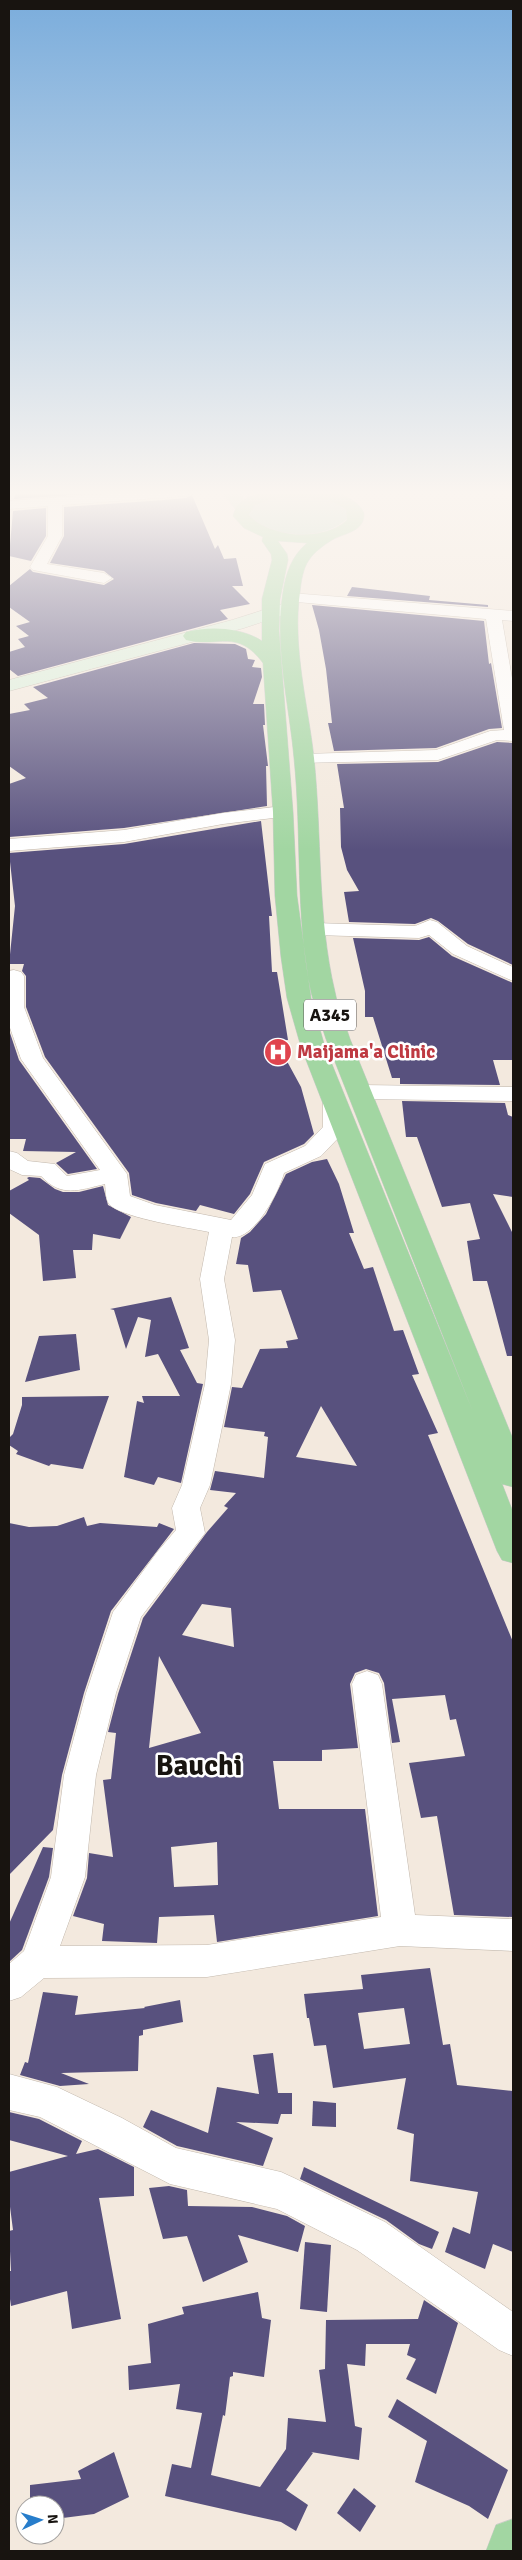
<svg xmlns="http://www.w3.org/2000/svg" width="522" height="2560" viewBox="0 0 522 2560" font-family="Signika,sans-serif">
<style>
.green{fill:#b4d9c2}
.building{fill:#58517e;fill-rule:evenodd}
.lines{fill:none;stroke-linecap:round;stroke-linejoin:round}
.minor-casing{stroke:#c2b8ad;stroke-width:1}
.secondary-casing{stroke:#c2b8ad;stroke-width:1}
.primary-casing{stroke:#cccbca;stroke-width:1}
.trunk-casing{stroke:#cccbca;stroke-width:1}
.minor{fill:#fff;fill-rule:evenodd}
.secondary{fill:#dcefdc;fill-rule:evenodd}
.primary{fill:#b9e0b9;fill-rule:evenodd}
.trunk{fill:#a2d6a2;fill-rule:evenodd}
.labels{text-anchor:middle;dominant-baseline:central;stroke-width:5;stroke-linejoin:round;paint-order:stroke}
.shield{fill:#fff;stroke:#5d5a58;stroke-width:1}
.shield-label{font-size:18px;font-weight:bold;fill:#181410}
.health-label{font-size:19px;font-weight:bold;fill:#be3a42;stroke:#fff;text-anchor:start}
.near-district-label{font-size:29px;font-weight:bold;fill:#181410;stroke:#fff}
</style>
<rect width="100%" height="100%" fill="#f3e9de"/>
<!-- green -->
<path class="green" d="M 290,494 L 335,500 L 349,512 L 348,518 C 329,537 295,537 271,530 C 263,528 257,522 250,518 L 249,512 C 258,498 275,497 290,494 Z"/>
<!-- building -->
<g class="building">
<polygon points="73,492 115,492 14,499 15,494"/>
<polygon points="192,495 215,549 218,545 224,559 236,558 243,586 232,586 250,604 220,610 228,619 18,676 9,669 9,652 25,647 18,639 29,636 16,626 30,622 9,607 9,586 30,569 33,572 104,585 114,579 104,571 50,563 64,536 64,507 164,500 186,498"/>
<polygon points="46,508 46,536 31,561 9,556 13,511"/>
<polygon points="352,587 430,596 429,600 488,605 488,607 347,596"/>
<polygon points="312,605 484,621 489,664 491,663 502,728 489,729 436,748 334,751 328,723 332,723 326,669 319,630"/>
<polygon points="194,643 235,644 246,649 248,659 255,660 252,667 261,668 262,677 253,704 264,704 265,725 263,725 268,766 266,766 267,806 124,828 9,837 9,784 26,778 9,766 9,714 30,710 24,704 48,698 33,687"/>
<polygon points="497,742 513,743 513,965 468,944 438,921 431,918 415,924 349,922 344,892 359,891 347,870 341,847 340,808 344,808 337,764 438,762"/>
<polygon points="261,821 272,916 269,916 272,972 277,972 288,1040 276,1041 301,1087 314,1134 304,1144 264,1162 250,1194 234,1214 200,1205 196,1211 156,1203 132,1195 129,1173 45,1057 26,1007 26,976 22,971 24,964 9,964 15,906 9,853 124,844"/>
<polygon points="429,937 452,956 513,983 513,1060 493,1060 500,1085 400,1084 400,1078 392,1078 373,1017 365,1017 365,991 353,938 419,940"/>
<polygon points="9,1030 19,1060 97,1169 68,1174 56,1163 76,1152 23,1151 26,1139 9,1139"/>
<polygon points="402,1101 505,1103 508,1115 513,1117 513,1197 493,1194 513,1234 513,1356 507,1356 487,1281 473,1281 467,1241 480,1239 470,1203 442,1207 417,1137 406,1137"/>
<path d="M 327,1159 L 339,1184 L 354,1233 L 349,1233 L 364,1269 L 373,1267 L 394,1331 L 403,1330 L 419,1374 L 412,1375 L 438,1433 L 428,1435 L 513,1642 L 513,1917 L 454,1915 L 437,1816 L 421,1818 L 409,1763 L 465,1756 L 456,1719 L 450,1720 L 445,1695 L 392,1699 L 400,1742 L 392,1743 L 384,1683 L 379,1673 L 366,1669 L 355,1673 L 350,1684 L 358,1748 L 322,1750 L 322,1761 L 273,1761 L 279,1809 L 365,1809 L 378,1916 L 217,1942 L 214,1915 L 159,1917 L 157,1943 L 102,1941 L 104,1924 L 73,1916 L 87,1878 L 89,1853 L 113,1857 L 103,1780 L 111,1779 L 116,1733 L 108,1732 L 118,1694 L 143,1618 L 207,1532 L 228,1508 L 224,1506 L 236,1493 L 210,1490 L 215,1471 L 264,1478 L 268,1437 L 264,1436 L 265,1432 L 224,1427 L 232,1387 L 242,1388 L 260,1349 L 288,1348 L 286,1341 L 298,1339 L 281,1290 L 253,1292 L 248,1265 L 236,1264 L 241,1238 L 250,1232 L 266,1214 L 286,1174 L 312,1162 ZM 321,1406 L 357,1466 L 296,1457 ZM 202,1604 L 231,1608 L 234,1647 L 182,1635 ZM 159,1656 L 201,1733 L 149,1748 ZM 217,1842 L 218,1885 L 174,1887 L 171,1847 Z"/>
<polygon points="29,1177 40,1178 55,1189 63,1192 79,1192 103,1186 108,1205 131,1217 120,1239 93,1234 92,1250 73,1250 76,1278 43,1281 39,1235 9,1213 9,1191 29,1180 27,1178"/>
<polygon points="171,1297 189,1348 180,1350 197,1383 203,1384 181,1483 158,1477 154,1485 124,1477 137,1401 144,1403 142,1396 180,1396 158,1354 145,1357 151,1320 138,1317 126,1349 114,1310 110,1309"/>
<polygon points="76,1334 80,1370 25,1382 39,1336"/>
<polygon points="109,1396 83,1469 51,1464 49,1466 16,1454 18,1451 9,1445 9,1438 13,1434 22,1405 22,1397"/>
<polygon points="84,1517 87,1526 100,1523 157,1527 159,1523 174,1529 111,1611 84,1693 62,1775 53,1830 9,1875 9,1523 29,1527 57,1526"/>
<polygon points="43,1847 53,1848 49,1877 22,1950 9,1962 9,1924"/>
<path d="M 430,1968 L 443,2045 L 450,2044 L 457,2085 L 513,2091 L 513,2252 L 493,2244 L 485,2269 L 445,2252 L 453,2227 L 470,2234 L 478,2192 L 410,2181 L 414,2134 L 397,2129 L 406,2078 L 333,2088 L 326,2045 L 314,2046 L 309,2018 L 307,2018 L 304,1994 L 363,1989 L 361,1975 ZM 404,2008 L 410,2044 L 364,2049 L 358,2013 Z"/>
<polygon points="43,1992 78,1996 75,2015 145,2008 144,2007 180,2000 183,2022 143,2030 143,2035 139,2036 138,2071 61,2073 89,2084 60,2086 20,2075 25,2062 28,2063"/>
<polygon points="273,2053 278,2093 292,2093 292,2114 281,2114 278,2124 236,2122 273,2138 263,2166 177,2146 143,2127 151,2110 208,2133 217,2087 259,2094 253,2055"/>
<polygon points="313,2101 336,2103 336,2127 312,2126"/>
<polygon points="9,2112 39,2119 82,2141 76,2154 98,2149 134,2167 134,2196 99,2198 121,2319 72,2329 67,2291 11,2306 9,2292 9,2271 11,2271 9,2231 13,2230 9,2199 9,2172 68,2156 9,2140"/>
<polygon points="304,2167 439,2232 432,2249 419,2244 386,2220 300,2179"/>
<polygon points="169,2186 187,2190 188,2206 252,2207 287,2216 305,2226 298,2252 238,2235 248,2262 203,2282 187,2236 163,2239 149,2188"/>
<polygon points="305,2242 331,2245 327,2312 300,2309"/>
<polygon points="258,2292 262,2318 271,2320 264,2377 233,2372 233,2376 230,2377 225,2416 223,2415 211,2475 260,2487 286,2449 288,2418 326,2422 319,2370 325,2369 326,2320 418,2319 424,2300 458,2323 436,2394 406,2379 416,2359 407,2355 410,2344 366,2344 365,2366 347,2364 355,2426 362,2428 359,2460 311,2452 313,2453 286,2490 308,2505 296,2531 281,2522 165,2496 172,2464 191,2468 202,2413 176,2409 180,2384 129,2390 128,2366 151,2363 148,2324 184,2314 182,2307"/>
<polygon points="397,2399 508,2470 488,2519 469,2506 415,2482 427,2441 388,2417"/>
<polygon points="114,2452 129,2497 94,2514 55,2519 55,2505 30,2505 30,2485 81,2479 78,2471"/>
<polygon points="354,2488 376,2506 360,2532 337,2513"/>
</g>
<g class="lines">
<!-- minor casing -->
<g class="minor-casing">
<g id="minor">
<polygon points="135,492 193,492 186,496 62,505 62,536 47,564 104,573 112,578 104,583 33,570 30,567 48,536 48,506 9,509 9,501"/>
<polygon points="291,593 513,611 513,621 502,620 513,684 513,741 497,740 438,760 298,763 295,759 298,755 304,754 436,750 490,731 504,730 486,619 286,601 283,598"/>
<polygon points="283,806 290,808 292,812 290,816 223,824 124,842 9,851 9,839 124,830 223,813"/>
<polygon points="430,920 437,922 467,946 513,967 513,981 453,954 429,935 419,938 314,935 307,933 304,929 307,925 314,923 415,926"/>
<path d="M 14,970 L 21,972 L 24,976 L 24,1007 L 43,1058 L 127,1174 L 130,1196 L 155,1205 L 231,1220 L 252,1195 L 265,1164 L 305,1146 L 323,1127 L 323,1099 L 326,1094 L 334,1092 L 342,1094 L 345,1099 L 345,1129 L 342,1134 L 321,1156 L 284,1173 C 279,1192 254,1240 232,1237 L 224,1279 L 235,1340 L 231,1384 L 210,1485 L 200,1508 L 205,1533 L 141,1617 L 116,1693 L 96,1775 L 85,1877 L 60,1946 L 207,1945 L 381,1917 L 352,1684 L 356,1675 L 367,1671 L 378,1675 L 382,1684 L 415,1915 L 513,1919 L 513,1951 L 400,1946 L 207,1977 L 44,1978 L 21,1997 L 9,2001 L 9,1964 L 24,1951 L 51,1877 L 64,1775 L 86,1693 L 113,1612 L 158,1551 L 176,1530 L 172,1508 L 182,1485 L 205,1384 L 209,1340 L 200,1279 L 209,1232 C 185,1227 129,1219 111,1206 C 105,1201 106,1191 105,1184 C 78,1190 62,1198 41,1176 L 22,1175 L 9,1169 L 9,1151 L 17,1153 L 28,1161 L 55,1164 L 67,1176 L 100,1170 L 21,1059 L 9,1025 L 9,971 Z"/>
<polygon points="360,1085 513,1087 513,1101 360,1099 352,1097 349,1092 352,1087"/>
<polygon points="9,2074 57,2087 122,2118 176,2148 281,2172 294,2178 385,2222 513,2312 513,2356 499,2350 357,2250 277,2209 170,2184 40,2117 9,2110"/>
</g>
</g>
<!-- secondary casing -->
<g class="secondary-casing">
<polygon id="secondary" points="289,602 295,603 298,607 295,611 244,628 9,691 9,680 232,620"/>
</g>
<!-- primary casing -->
<g class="primary-casing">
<polygon id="primary" points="222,492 238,492 251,508 243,513 237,511"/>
</g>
<!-- trunk casing -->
<g class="trunk-casing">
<g id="trunk">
<path d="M 263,492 C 291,490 350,483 364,513 C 365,532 344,533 332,540 C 324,545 314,552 309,560 C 303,568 301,582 300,592 C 292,647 308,704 314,758 C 322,836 317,916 335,992 C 338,1008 345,1023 350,1039 L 513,1439 L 513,1487 L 502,1484 L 501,1481 L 513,1512 L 513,1563 L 502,1560 L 497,1551 L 301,1047 L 287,998 L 281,957 L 275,896 L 273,812 L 263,663 C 237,628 219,648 186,640 L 183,636 L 186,632 C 210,626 240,627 262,641 L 262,599 L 272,560 L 271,554 L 262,541 L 263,537 L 244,528 L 233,516 C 237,500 248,497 263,492 ZM 295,497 L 328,500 L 346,509 L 347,520 C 324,542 270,538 249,515 L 254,506 L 271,499 ZM 278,541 L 307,543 C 292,556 286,572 283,592 C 274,647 289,703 294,758 C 302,836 295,915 311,992 C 315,1008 321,1023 326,1039 L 473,1412 L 325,1047 L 311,998 L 297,896 L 293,812 L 279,631 L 280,599 L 288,560 L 287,554 Z"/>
<polygon points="513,2519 513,2551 486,2551 496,2525"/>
</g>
</g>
<!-- minor -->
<use href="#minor" class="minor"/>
<!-- secondary -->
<use href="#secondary" class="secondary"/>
<!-- primary -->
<use href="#primary" class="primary"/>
<!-- trunk -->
<use href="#trunk" class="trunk"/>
</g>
<!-- sky -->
<linearGradient id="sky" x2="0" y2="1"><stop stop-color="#7baddc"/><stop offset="0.58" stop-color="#faf5f0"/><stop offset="1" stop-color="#faf5f0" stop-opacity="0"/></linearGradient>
<rect width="522" height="850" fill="url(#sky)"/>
<!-- icons -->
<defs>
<g id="hospital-disc" transform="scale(1.4375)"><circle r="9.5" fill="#e0444e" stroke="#fff"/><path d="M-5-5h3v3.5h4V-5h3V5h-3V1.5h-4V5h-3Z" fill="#fff"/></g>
</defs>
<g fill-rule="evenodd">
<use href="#hospital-disc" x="278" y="1052"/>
</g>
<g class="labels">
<!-- shield labels -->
<rect class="shield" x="304" y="999.5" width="52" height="31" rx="4"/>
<g class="shield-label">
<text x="330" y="1015">A345</text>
</g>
<!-- health labels -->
<g class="health-label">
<text x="297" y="1052">Maijama'a Clinic</text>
</g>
<!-- near-district labels -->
<g class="near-district-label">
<text x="199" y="1765">Bauchi</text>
</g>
</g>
<!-- border -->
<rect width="522" height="2560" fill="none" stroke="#181410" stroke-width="20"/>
<!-- north arrow -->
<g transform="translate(40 2520) rotate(86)"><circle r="24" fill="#ffffff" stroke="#a3a19f"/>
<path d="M0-4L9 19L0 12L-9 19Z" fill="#277dcb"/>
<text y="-8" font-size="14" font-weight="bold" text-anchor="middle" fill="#181410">N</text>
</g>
</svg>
